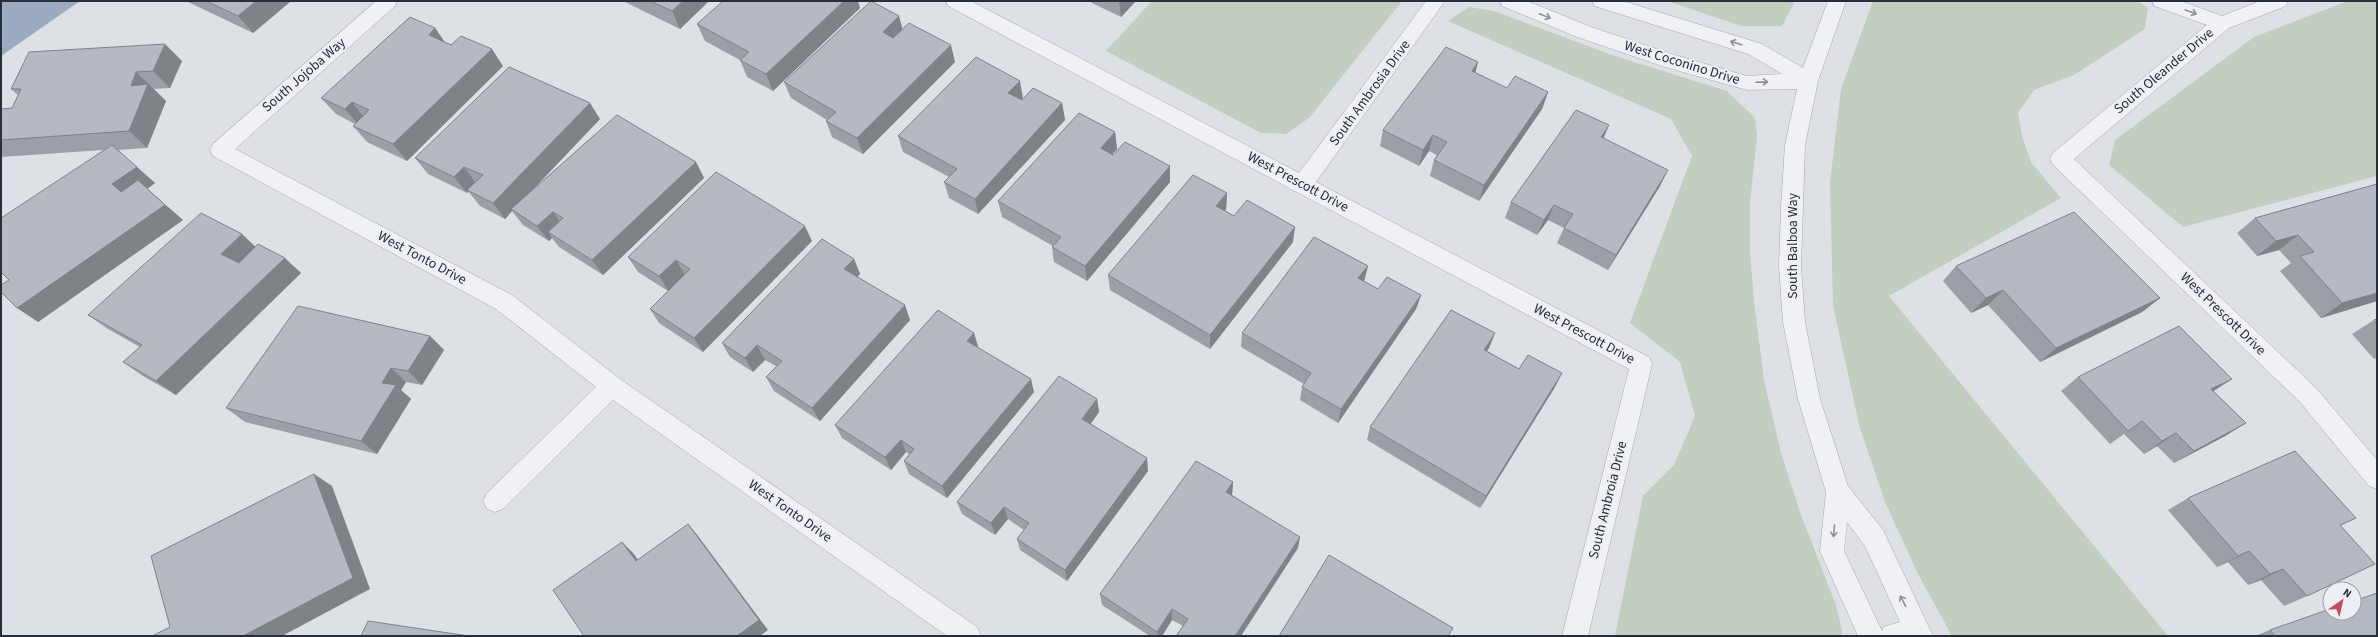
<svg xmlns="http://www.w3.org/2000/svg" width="2378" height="637" viewBox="0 0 2378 637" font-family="'Source Sans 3',sans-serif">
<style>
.green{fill:#c2cebf}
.water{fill:#9bacc2}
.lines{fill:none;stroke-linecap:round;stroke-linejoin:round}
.minor-casing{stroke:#a3a7ae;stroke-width:1}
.minor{fill:#eff1f4;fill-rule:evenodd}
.wall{fill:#9c9fa6}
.shaded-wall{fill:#7f8287}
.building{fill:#b5b9c1;stroke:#7f8287}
.oneway{stroke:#8c9097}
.labels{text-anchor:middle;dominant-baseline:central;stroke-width:4;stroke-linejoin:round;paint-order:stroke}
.street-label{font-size:14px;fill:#282e3a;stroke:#eceff3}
</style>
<rect width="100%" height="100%" fill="#dde0e5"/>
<!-- green -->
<g class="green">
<polygon points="1152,1 1402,1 1309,118 1286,134 1261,133 1106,51"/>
<polygon points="1667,1 1795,1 1782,26 1741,26"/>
<polygon points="1873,1 2137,1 2148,8 2145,29 2074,75 2034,90 2018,113 2022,136 2031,162 2061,198 1889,296 2168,636 1952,636 1918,574 1885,502 1859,425 1833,305 1830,182 1841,89"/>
<polygon points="2348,1 2377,1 2377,176 2183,227 2109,165 2115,140 2254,37"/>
<polygon points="1469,7 1494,11 1615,56 1727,91 1755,118 1757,136 1750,204 1750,251 1754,301 1764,380 1781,453 1801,515 1836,605 1842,631 1841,636 1615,636 1643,496 1674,465 1695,416 1680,362 1630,323 1692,156 1671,119 1448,21"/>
</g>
<!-- water -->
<polygon class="water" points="1,1 80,1 1,56"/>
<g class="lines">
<!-- minor casing -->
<g class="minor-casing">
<g id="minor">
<polygon points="376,1 397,1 395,6 235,149 512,295 620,379 977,627 981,636 947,636 613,400 503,509 495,512 487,509 483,501 487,493 596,387 496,309 213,156 210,150 213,144"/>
<polygon points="946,1 971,1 1299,173 1426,1 1445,1 1316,182 1649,357 1652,364 1588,636 1562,636 1629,369 948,6"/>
<path d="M 1500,1 L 1527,1 L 1591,27 L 1675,55 L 1747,76 L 1782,74 L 1748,54 L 1594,6 L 1592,1 L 1623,1 L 1762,44 L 1803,68 L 1828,1 L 1846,1 L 1818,81 L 1805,145 L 1801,266 L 1805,322 L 1820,399 L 1848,486 L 1883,530 L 1933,636 L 1858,636 L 1820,551 L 1826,492 L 1798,399 L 1783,322 L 1779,266 L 1781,207 L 1785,145 L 1797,89 L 1747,90 L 1665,67 L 1577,37 L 1502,6 ZM 1847,522 L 1865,546 L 1900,622 L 1883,627 L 1882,631 L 1844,551 Z"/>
<polygon points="2152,1 2181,1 2222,16 2260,1 2288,1 2286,6 2229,28 2074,159 2316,388 2377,460 2377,489 2369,486 2300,402 2053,165 2050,159 2053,153 2207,25 2154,6"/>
</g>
</g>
<!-- minor -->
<use href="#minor" class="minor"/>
</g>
<!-- wall -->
<g class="wall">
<polygon points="186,1 291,1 253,33"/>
<polygon points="623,1 709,1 680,29"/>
<polygon points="1091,1 1136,1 1121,17 1092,3"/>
<polygon points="860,8 773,91 747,77 740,60 705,41 697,24"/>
<polygon points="435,28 445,42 503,66 407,161 367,142 353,126 355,124 336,114 321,98"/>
<polygon points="903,29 955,62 863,154 832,137 826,121 827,120 791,98 784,82"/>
<polygon points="182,61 170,88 154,89 166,101 147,148 117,150 155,183 147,189 183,220 38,322 9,280 103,150 1,157 1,109 12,108 18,95 11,89"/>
<polygon points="1475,73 1507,88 1548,92 1542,109 1479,201 1430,176 1434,160 1437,155 1429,151 1419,166 1380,146 1383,130"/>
<polygon points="1023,98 1021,99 1022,100 1062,103 1065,120 978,214 949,198 944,182 949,177 903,152 898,136"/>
<polygon points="600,119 530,193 696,162 704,178 603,275 559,247 552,238 549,241 523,225 512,211 505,219 480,206 468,191 467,193 428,174 415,158"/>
<polygon points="1115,132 1117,149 1112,154 1170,166 1170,182 1087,281 1054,262 1052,247 1053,246 1002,217 998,201"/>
<polygon points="1603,138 1660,186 1608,270 1557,243 1564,228 1548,220 1537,235 1505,218 1511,202"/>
<polygon points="2377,184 2377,301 2321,318 2280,271 2291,263 2279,250 2257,256 2237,233 2255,218"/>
<polygon points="1227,193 1226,209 1225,211 1234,216 1293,242 1210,349 1110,290 1108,275"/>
<polygon points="812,241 703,352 659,323 650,309 668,291 638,272 628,257"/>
<polygon points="256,247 301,273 176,395 143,376 123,362 140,347 108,329 88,315"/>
<polygon points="854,259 860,274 857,277 910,320 820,421 774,391 766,377 776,366 765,360 753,372 730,357 722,343"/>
<polygon points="1368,266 1364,281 1378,289 1421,295 1416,309 1338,423 1300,400 1302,387 1304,384 1241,347 1242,333"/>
<polygon points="1956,266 2160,298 2142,312 2040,362 1988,305 1971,313 1943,281"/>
<polygon points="2377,319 2377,358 2374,359 2352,334 2374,320"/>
<polygon points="974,333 978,347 1034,392 947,498 909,474 904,461 909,454 906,452 891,470 842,438 835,425"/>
<polygon points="1495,333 1489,348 1487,351 1519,369 1555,387 1480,508 1367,440 1370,427"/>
<polygon points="430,336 444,350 422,385 406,382 401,390 411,399 377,454 245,422 226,408"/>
<polygon points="2078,377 2232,379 2213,391 2246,423 2225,436 2174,463 2157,446 2144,454 2124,434 2110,444 2061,391"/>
<polygon points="1097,399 1099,412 1091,424 1148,471 1067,581 1020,550 1017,539 1024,530 1008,519 995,535 962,514 957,502"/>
<polygon points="1233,482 1232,495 1298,548 1183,626 1172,620 1162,636 1150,636 1102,605 1100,594"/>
<polygon points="2188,498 2356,518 2340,526 2307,596 2284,606 2261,580 2248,585 2228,562 2217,567 2168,510"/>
<polygon points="2270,630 2377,636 2255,636"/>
</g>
<!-- shaded-wall -->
<g class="shaded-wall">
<polygon points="256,1 291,1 253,33 238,16"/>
<polygon points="683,1 709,1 680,29 672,11"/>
<polygon points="844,1 858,1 860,8 773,91 766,74"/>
<polygon points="1119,1 1136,1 1121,17"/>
<polygon points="899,16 904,34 888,49 883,32"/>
<polygon points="435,28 447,46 429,35"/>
<polygon points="165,44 182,61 170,88 153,71"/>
<polygon points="951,45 955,62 863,154 857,138"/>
<polygon points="492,49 503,66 407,161 393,144"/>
<polygon points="1478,62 1474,79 1472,71"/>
<polygon points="136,72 166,101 147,148 129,131 131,86"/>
<polygon points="1020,81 1023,98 1011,109 1008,93"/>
<polygon points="1548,92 1542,109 1479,201 1484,185"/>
<polygon points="352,102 365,119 359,125 345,109"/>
<polygon points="590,103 600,119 513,210 511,209 512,211 505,219 493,203"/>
<polygon points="1062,103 1065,120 978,214 975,199"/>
<polygon points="1609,125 1602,142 1601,137"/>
<polygon points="1115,132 1117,149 1103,164 1101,148"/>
<polygon points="1433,135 1429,151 1419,166 1423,150"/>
<polygon points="696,162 704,178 603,275 592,260"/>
<polygon points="1170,166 1170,182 1087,281 1085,266"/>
<polygon points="137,167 155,183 147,189 183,220 38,322 17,308 131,200 112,184"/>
<polygon points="464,167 476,183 467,193 454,177"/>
<polygon points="1668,170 1660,186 1608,270 1616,255"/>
<polygon points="1227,193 1226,209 1216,222 1216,206"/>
<polygon points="1554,205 1548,220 1537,235 1544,220"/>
<polygon points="553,212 564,227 548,232 552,238 549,241 537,226"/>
<polygon points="805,226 812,241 703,352 694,338"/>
<polygon points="1295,227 1293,242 1210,349 1210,335"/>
<polygon points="242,234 259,250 238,269 221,254"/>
<polygon points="2298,235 2279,250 2257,256 2276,241"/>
<polygon points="285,258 301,273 176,395 156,381"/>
<polygon points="854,259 860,274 851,284 844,269"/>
<polygon points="676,260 685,275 669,291 659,276"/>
<polygon points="1368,266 1364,281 1355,293 1358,278"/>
<polygon points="2003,290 1988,305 1971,313 1986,298"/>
<polygon points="2377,293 2377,301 2321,318 2342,303"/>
<polygon points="1421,295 1416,309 1338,423 1341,409"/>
<polygon points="2160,298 2142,312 2040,362 2056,348"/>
<polygon points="905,305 910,320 820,421 812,408"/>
<polygon points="974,333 978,347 967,341"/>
<polygon points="1495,333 1489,348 1478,364 1484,350"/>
<polygon points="430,336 444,350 422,385 408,371"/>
<polygon points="757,345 765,360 753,372 745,358"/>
<polygon points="391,368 406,382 401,390 411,399 377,454 361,441 382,383"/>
<polygon points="1562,373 1555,387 1480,508 1486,496"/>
<polygon points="1031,379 1034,392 947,498 942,486"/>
<polygon points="2232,379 2212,392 2211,389"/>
<polygon points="1097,399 1099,412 1084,432 1082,419"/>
<polygon points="2246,423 2225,436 2174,463 2194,451"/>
<polygon points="2176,433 2157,446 2144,454 2162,441"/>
<polygon points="901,440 906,452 891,470 885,457"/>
<polygon points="1147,458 1148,471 1067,581 1065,570"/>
<polygon points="314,474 332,486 370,589 282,636 243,636"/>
<polygon points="1233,482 1232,495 1225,504 1226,492"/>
<polygon points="1004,507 1008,519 995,535 991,523"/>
<polygon points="688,524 698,536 768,630 760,636 737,636"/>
<polygon points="1300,537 1298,548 1241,636 1235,636"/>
<polygon points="622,542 633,553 647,572 636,561"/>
<polygon points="2249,551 2228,562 2217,567 2238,556"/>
<polygon points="2283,569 2261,580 2248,585 2270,574"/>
<polygon points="1172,609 1172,620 1162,636 1158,636 1157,632"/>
</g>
<!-- building -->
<g class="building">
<polygon points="206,1 256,1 238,16"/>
<polygon points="650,1 683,1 672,11"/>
<polygon points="723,1 844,1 766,74 740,60 749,52 697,24"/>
<polygon points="871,1 899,16 883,32 893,38 909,23 951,45 857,138 826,121 836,112 784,82"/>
<polygon points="410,17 435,28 429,35 451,45 461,36 492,49 393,144 353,126 369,110 352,102 345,109 321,98"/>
<polygon points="165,44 153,71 136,72 131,86 148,84 129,131 1,140 1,109 12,108 21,89 11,89 29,52"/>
<polygon points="1446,47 1478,62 1472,71 1507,88 1515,76 1548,92 1484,185 1434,160 1447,142 1433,135 1423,150 1383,130"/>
<polygon points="976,57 1020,81 1008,93 1022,100 1033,88 1062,103 975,199 944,182 957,169 898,136"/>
<polygon points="509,67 590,103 493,203 467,190 483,175 464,167 454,177 415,158"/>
<polygon points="1576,110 1609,125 1601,137 1668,170 1616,255 1564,228 1573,214 1554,205 1544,220 1511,202"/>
<polygon points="1079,113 1115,132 1101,148 1113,155 1125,142 1170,166 1085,266 1052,247 1061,237 998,201"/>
<polygon points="617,115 696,162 592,260 548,232 563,218 553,212 537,226 511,209"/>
<polygon points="112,145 137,167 112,184 121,192 138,180 165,205 17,308 1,292 1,285 9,280 1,272 1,218"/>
<polygon points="716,172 805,226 694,338 650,309 690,269 676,260 659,276 628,257"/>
<polygon points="1193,175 1227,193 1216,206 1234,216 1247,200 1295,227 1210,335 1108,275"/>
<polygon points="2377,184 2377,293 2342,303 2300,256 2314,252 2298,235 2276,241 2255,218"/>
<polygon points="2074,212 2160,298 2056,348 2003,290 1986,298 1956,266"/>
<polygon points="201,213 242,234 221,254 239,263 258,244 285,258 156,381 123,362 142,345 88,315"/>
<polygon points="1314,237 1368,266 1358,278 1378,289 1387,277 1421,295 1341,409 1302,387 1311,373 1242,333"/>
<polygon points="822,239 854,259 844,269 905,305 812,408 766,377 782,361 757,345 745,358 722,343"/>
<polygon points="298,306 430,336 408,371 391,368 382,383 396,385 361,441 226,408"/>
<polygon points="938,310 974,333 967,341 1031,379 942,486 904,461 914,449 901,440 885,457 835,425"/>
<polygon points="1451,310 1495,333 1484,350 1519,369 1528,355 1562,373 1486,496 1370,427"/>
<polygon points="2377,319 2377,323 2374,320"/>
<polygon points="2179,326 2232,379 2211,389 2246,423 2194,451 2176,433 2162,441 2142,421 2128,431 2078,377"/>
<polygon points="1059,376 1097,399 1082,419 1147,458 1065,570 1017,539 1029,523 1004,507 991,523 957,502"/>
<polygon points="2295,451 2356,518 2340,525 2375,564 2307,596 2283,569 2270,574 2249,551 2238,556 2188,498"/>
<polygon points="1196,461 1233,482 1226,492 1300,537 1235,636 1176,636 1188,619 1172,609 1157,632 1100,594"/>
<polygon points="314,474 353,578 243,636 152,636 170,627 151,556"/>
<polygon points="688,524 759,620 737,636 584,636 553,590 622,542 636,561"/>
<polygon points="1329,555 1453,628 1448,636 1279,636"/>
<polygon points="2377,593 2377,636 2275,636 2270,630 2330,609 2330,613 2354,613 2354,601"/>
<polygon points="368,621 469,636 361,636"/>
</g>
<!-- one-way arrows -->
<defs><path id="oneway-shaft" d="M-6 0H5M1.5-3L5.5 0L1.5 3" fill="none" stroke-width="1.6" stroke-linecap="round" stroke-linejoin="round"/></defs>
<g class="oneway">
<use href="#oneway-shaft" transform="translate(2191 12) rotate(20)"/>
<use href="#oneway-shaft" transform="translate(1545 16) rotate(22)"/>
<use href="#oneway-shaft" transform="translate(1736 43) rotate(-163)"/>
<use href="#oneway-shaft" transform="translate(1762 82) rotate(-2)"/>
<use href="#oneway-shaft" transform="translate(1834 531) rotate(95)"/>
<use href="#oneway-shaft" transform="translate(1903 601) rotate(-117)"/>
</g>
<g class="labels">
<!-- street labels -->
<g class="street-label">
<text transform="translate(1682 63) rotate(17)">West Coconino Drive</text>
<text transform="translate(2164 71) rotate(-40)">South Oleander Drive</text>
<text transform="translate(304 75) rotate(-41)">South Jojoba Way</text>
<text transform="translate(1370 93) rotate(-54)">South Ambrosia Drive</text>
<text transform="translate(1298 182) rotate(28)">West Prescott Drive</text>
<text transform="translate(1793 246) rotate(-90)">South Balboa Way</text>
<text transform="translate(422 258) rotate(28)">West Tonto Drive</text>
<text transform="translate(2223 314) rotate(44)">West Prescott Drive</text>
<text transform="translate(1584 334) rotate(28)">West Prescott Drive</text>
<text transform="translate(1608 500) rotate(-76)">South Ambroia Drive</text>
<text transform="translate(790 511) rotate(35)">West Tonto Drive</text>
</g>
</g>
<!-- border -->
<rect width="2378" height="637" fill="none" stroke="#282e3a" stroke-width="4"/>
<!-- north arrow -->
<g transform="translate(2342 601) rotate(34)"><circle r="19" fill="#eceff3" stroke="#9ea2a9"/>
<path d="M0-3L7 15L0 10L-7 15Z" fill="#be4e58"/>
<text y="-6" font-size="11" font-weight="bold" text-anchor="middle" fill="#282e3a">N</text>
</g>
</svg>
